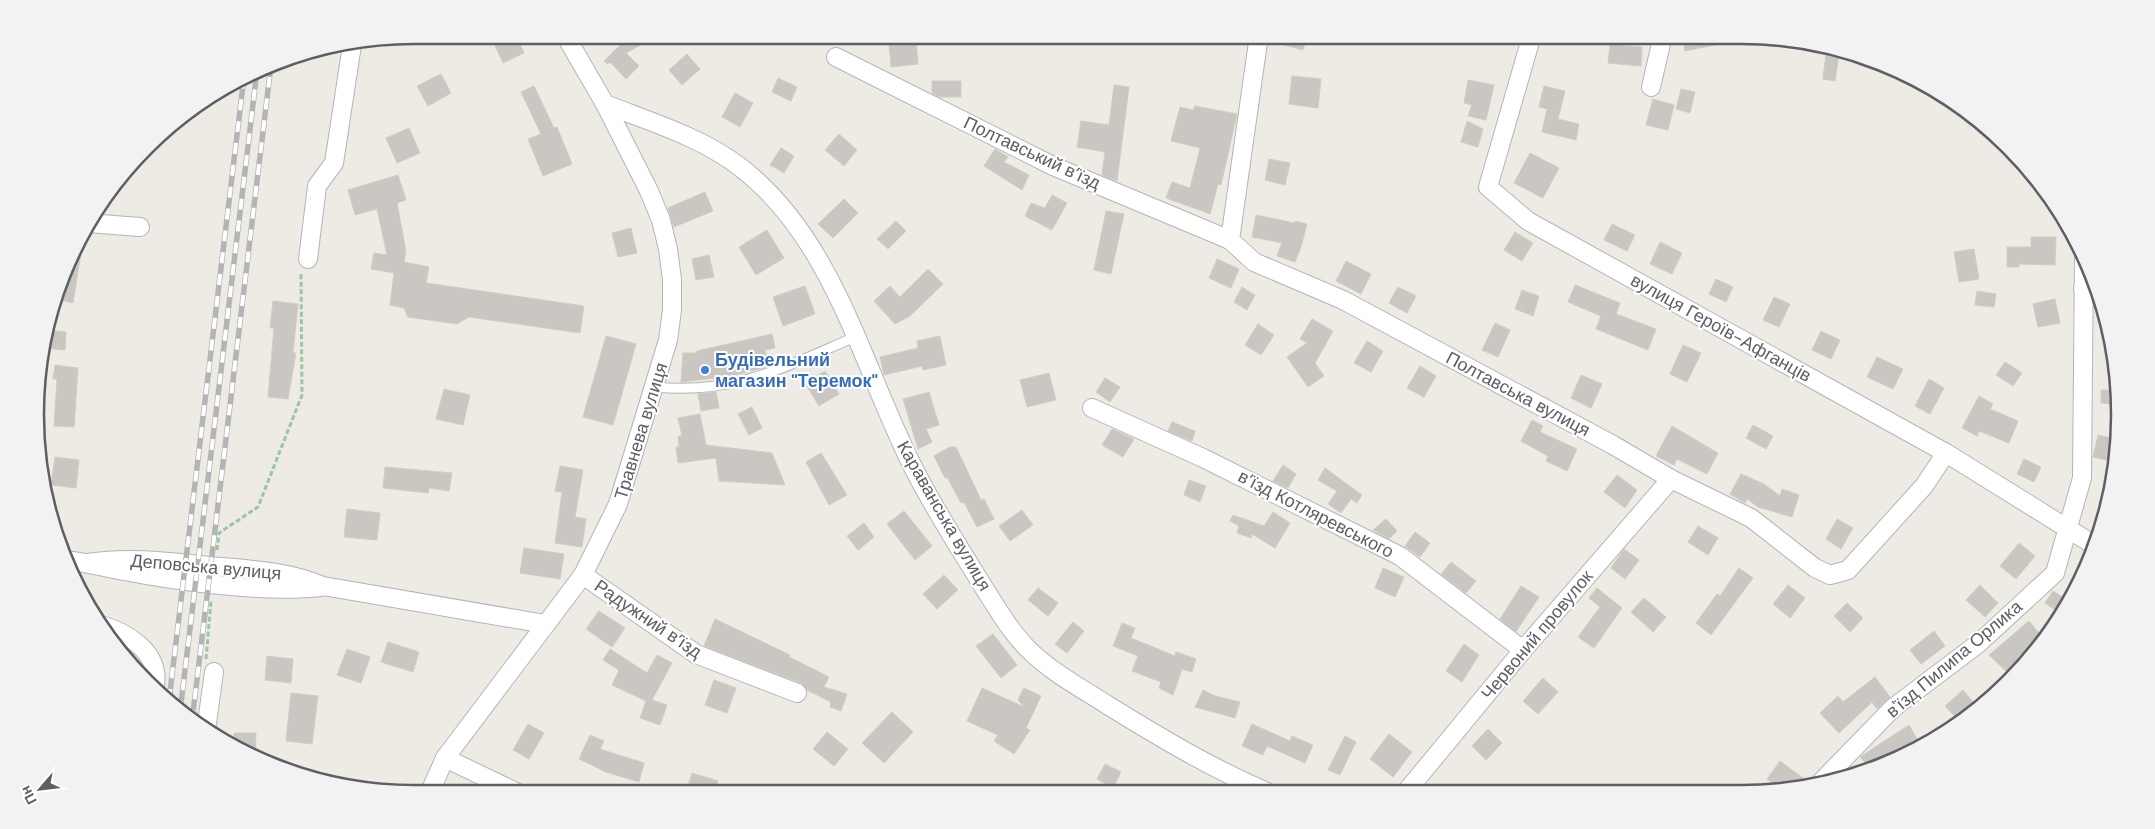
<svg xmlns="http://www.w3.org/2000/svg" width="2155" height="829" viewBox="0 0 2155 829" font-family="'DM Sans',sans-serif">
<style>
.building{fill:#cac6c1;stroke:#d3ccc2}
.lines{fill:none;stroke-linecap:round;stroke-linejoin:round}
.service-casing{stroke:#b1b5b9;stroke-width:11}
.minor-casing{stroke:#b1b5b9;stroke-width:20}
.path{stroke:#9ac6a3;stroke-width:3;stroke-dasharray:5 2.5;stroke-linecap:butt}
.service{stroke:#fff;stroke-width:9}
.minor{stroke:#fff;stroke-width:18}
.rail-casing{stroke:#b3b4b4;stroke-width:5.5}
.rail{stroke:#fff;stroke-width:4;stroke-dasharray:11;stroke-linecap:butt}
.shop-dot{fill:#3f7fe0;stroke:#fff;stroke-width:2}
.labels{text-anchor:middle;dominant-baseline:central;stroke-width:4;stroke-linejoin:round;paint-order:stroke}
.street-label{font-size:18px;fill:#5c6064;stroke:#fff}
.shop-label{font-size:18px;font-weight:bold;fill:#366cbe;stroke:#fff;text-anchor:start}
.rim{fill:none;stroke:#5c6064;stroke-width:2.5}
</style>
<rect width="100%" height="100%" fill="#eeebe4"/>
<!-- building -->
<g class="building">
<polygon points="490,35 516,35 524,53 503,63"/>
<polygon points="630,35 659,35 626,53 639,66 626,79 610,62 607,64 604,61"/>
<polygon points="1269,35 1307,35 1303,50 1269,41"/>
<polygon points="1682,35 1733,35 1734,41 1685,51"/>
<polygon points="916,41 918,64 891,67 889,44"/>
<polygon points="1610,45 1642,47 1641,66 1608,63"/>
<polygon points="1827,46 1840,48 1835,81 1823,79"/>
<polygon points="687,54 700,69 682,85 669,70"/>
<polygon points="441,74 451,93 428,106 417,86"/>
<polygon points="1292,76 1321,79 1318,108 1289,104"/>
<polygon points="778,78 797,87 791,101 772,92"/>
<polygon points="1468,80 1494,85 1486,120 1468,116 1472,105 1464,103"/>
<polygon points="932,81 961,81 961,97 939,97 932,93"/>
<polygon points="1114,85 1129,87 1117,181 1102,175 1105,152 1077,147 1081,121 1109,125"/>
<polygon points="534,86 554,128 557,127 572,164 543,176 528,139 541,134 521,92"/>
<polygon points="1544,86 1565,91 1558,119 1579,124 1576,140 1542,132 1547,109 1539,107"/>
<polygon points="1681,89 1695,92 1690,113 1676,109"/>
<polygon points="735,93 753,103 740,127 722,117"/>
<polygon points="1653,99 1674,105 1668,130 1646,125"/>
<polygon points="1195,106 1237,114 1221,185 1218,184 1210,214 1166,198 1172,182 1190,188 1200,148 1171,141 1180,107 1193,110"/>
<polygon points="1467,121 1483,129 1478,147 1461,142"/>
<polygon points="409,128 420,153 397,163 386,138"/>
<polygon points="839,134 857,150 844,166 825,150"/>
<polygon points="781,148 794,156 784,173 770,165"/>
<polygon points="995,149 1008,157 1004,162 1029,175 1022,190 984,166"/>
<polygon points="1530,153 1559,168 1543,198 1514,183"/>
<polygon points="1269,159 1290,163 1285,185 1265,180"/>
<polygon points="398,175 406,200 397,203 406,251 404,262 429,267 426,283 584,306 580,333 469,317 457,324 408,317 404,308 390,305 394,273 371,269 374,253 387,255 377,209 355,215 348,190"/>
<polygon points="705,192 713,211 674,227 668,208"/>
<polygon points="1052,195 1067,203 1052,230 1025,216 1031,203 1045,208"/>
<polygon points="844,199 858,213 833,238 818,224"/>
<polygon points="1106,211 1124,214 1111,274 1094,270"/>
<polygon points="1256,215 1295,223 1295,221 1307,224 1301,247 1295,262 1277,256 1282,243 1252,237"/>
<polygon points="896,221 906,231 888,249 877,239"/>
<polygon points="1612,224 1635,235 1627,251 1604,240"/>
<polygon points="631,228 637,253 618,257 612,233"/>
<polygon points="767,230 784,258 756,275 739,247"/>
<polygon points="1515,232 1533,243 1522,261 1504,250"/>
<polygon points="2031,237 2056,237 2055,265 2019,264 2019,267 2007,267 2007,247 2031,247"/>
<polygon points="79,240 83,241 73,303 54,299"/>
<polygon points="1660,242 1682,253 1672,274 1650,264"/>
<polygon points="1974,249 1979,279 1959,282 1954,252"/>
<polygon points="709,255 714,277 696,280 692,259"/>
<polygon points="1217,259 1239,269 1231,288 1209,278"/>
<polygon points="1346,261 1371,274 1361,294 1336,281"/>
<polygon points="928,269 943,284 910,316 895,324 874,301 890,286 900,297"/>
<polygon points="1716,279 1733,287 1726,302 1709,294"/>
<polygon points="1575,285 1620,303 1616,314 1656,329 1648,350 1596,329 1601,316 1568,302"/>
<polygon points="805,286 815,314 783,326 773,297"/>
<polygon points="1242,287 1255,295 1247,310 1234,302"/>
<polygon points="1398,287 1416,296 1407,313 1389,303"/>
<polygon points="1522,290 1539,296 1533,316 1515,309"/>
<polygon points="1977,291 1996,294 1994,307 1975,305"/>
<polygon points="1774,297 1790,304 1779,327 1763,320"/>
<polygon points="2055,299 2060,323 2038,327 2033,304"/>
<polygon points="273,301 298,304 293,353 296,353 288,399 268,397 274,328 270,328"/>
<polygon points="1312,319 1333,331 1315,363 1324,376 1308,387 1287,357 1307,343 1300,339"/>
<polygon points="1495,323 1510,330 1498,357 1482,350"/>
<polygon points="1258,324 1274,335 1261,355 1245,345"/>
<polygon points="46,330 66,332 65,350 42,348"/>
<polygon points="1821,331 1840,340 1831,359 1812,350"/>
<polygon points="772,334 775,348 765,350 769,366 733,376 681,382 683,353 697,353 697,351"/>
<polygon points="606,336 636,344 613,425 583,417"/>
<polygon points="940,336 946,365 923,370 922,366 884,375 880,357 918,348 917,341"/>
<polygon points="1367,341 1383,351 1371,372 1354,363"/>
<polygon points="1683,345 1701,353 1687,382 1670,374"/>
<polygon points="1877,357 1903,369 1893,389 1867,377"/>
<polygon points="2005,362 2022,373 2013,386 1996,375"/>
<polygon points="55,365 78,368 74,427 54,426 57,379 53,379"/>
<polygon points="1420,366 1436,376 1424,397 1407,388"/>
<polygon points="825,371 839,394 819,406 805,383"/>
<polygon points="1049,373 1056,400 1027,407 1020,380"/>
<polygon points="1581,375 1602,384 1591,408 1571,398"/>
<polygon points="1105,378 1120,387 1110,402 1096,392"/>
<polygon points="1929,379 1944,388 1930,414 1915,406"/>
<polygon points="444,389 470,395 463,425 436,419"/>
<polygon points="2101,390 2118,390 2118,404 2101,403"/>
<polygon points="716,392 719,408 701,411 698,394"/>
<polygon points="929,392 939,425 926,429 932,442 918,449 903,399"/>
<polygon points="1979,396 1993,404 1990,409 2018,421 2009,443 1979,431 1977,436 1962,428"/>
<polygon points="752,407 762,428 749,435 738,414"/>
<polygon points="700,414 706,445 772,453 785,485 719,481 716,458 678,463 676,447 679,447 678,436 682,436 678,418"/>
<polygon points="1532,420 1543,426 1540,432 1577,449 1567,471 1546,461 1548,456 1521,441"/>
<polygon points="1172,422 1195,431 1192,441 1168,431"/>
<polygon points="1753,425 1773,436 1766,449 1746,438"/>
<polygon points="1672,426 1718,453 1707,474 1677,459 1674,465 1656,456"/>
<polygon points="1112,429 1134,439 1123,457 1102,445"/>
<polygon points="2098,435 2119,440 2116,462 2093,457"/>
<polygon points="950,447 956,447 981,500 984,499 994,519 977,527 964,502 961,503 947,477 945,478 934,456"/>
<polygon points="821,453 847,495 829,505 806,462"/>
<polygon points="55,457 79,460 76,488 51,485"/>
<polygon points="2024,459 2041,467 2034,482 2017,474"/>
<polygon points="1283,465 1296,474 1288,488 1273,481"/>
<polygon points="560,466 583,470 575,517 586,519 582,547 555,543 562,492 555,491"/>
<polygon points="385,467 452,473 449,491 429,488 428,493 383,488"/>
<polygon points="1325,468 1362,495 1357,503 1351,499 1341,513 1328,504 1337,491 1318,480"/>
<polygon points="1741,474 1764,484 1780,496 1782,489 1799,495 1792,517 1758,507 1747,499 1745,503 1730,494"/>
<polygon points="1617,475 1637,490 1625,508 1604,492"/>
<polygon points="1189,480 1206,486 1200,502 1184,495"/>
<polygon points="347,509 380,513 377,540 344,537"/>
<polygon points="1022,510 1033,525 1010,541 999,526"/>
<polygon points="904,511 932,546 915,560 887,524"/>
<polygon points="1273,512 1290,523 1275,548 1252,534 1251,538 1237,533 1239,526 1230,521 1233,515 1264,526"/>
<polygon points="1386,519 1397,531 1389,539 1373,530"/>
<polygon points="1837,519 1853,528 1841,549 1826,539"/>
<polygon points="864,523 874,537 858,550 847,536"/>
<polygon points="1698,526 1718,538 1708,555 1688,542"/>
<polygon points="1415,532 1430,543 1420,557 1405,546"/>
<polygon points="2019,543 2035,556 2016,579 2000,566"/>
<polygon points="524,548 564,554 560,579 520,573"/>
<polygon points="1624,549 1639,560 1625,579 1611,568"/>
<polygon points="1451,562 1476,581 1466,593 1441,574"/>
<polygon points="1383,568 1404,577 1395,597 1375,588"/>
<polygon points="1739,568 1753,578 1711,635 1696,623 1717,594 1720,596"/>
<polygon points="944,575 958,590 937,609 923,594"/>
<polygon points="1788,585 1805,598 1790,618 1773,604"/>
<polygon points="1980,585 1998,603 1985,617 1966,600"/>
<polygon points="1521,586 1539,597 1516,632 1500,619"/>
<polygon points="1038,588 1058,603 1048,616 1028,600"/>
<polygon points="1597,588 1622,608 1594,648 1578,637 1600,607 1589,598"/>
<polygon points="2053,591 2070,602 2061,614 2045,603"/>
<polygon points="1644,598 1666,617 1653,632 1631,612"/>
<polygon points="1847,603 1863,618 1850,632 1834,616"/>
<polygon points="599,611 625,628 612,647 586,629"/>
<polygon points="715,619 790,655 789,657 829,677 824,687 847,694 841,711 830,707 831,702 807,690 801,683 704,646"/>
<polygon points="2029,621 2042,637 2009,674 1989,655"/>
<polygon points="1073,622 1084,631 1067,653 1055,644"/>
<polygon points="1122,623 1135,628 1131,638 1175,656 1176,652 1196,659 1192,672 1182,669 1173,695 1159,688 1161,682 1132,671 1138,656 1113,646"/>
<polygon points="1934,631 1945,646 1921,664 1910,650"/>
<polygon points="993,634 1017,665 1001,678 976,646"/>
<polygon points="388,642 419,652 413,672 381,662"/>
<polygon points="1464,644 1479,655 1462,682 1446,671"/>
<polygon points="347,649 370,657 361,683 337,675"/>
<polygon points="610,649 647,673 657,655 672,663 652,700 667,705 660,725 640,718 646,701 612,685 619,670 603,660"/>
<polygon points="267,656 293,659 291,683 265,680"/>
<polygon points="1875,677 1890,697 1877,709 1872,702 1839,733 1820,713 1838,696 1843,702"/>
<polygon points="1543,678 1558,692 1538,714 1523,701"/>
<polygon points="714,680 736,688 727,713 705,705"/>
<polygon points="982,688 1024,707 1018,700 1024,688 1041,696 1026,728 1030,730 1014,754 994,741 998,735 967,721"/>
<polygon points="1203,690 1215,696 1240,702 1235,718 1195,707"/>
<polygon points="1963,690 1974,703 1956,718 1945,706"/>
<polygon points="291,693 318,696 312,744 286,741"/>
<polygon points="892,712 913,732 884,763 862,743"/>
<polygon points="528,724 544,733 529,759 513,750"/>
<polygon points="1252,724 1290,741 1292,736 1313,745 1305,763 1267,746 1263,755 1242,746"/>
<polygon points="1909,725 1919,742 1889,761 1869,767 1860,757"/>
<polygon points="1488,729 1502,743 1486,760 1472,746"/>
<polygon points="827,732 848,749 834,766 813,749"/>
<polygon points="234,733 256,733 255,758 234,747"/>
<polygon points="1389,734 1412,752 1393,777 1370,759"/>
<polygon points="590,735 604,741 600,749 644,763 639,782 606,772 579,759"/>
<polygon points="1345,736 1356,742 1340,775 1328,770"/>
<polygon points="1780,761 1803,778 1796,789 1784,791 1767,779"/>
<polygon points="1105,764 1121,772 1113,788 1097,779"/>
<polygon points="692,773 718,781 714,793 686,793"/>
</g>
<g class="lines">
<!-- service casing -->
<g class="service-casing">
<path id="service" d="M 655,387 C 733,395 785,367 855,337"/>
</g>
<!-- minor casing -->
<g class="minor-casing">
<g id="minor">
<polyline points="1259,35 1230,240 1254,262 1343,300 1613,445 1671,479 1751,518 1815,568 1830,575 1848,570 1924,486 1946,453"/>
<polyline points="1532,35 1488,187 1528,221 1946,453 2094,545"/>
<polyline points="836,57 1053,166 1230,240"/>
<polyline points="1651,87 1663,35"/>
<path d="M 605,104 C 651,122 701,137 740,167 C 833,238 861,363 911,463 C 931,504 957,544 981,583 C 995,605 1009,630 1028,649 C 1051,672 1081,688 1109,706 C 1161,738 1211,768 1267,792"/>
<polyline points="88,223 140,227"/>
<polyline points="308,259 317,186 334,163 352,45"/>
<polyline points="2083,288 2100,294"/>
<polyline points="1092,408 1203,458 1400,556 1523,650"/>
<path d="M 64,560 C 84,562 104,567 124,571 C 181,582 264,593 321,587"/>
<path d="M 88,563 C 133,556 177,563 222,567 C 257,570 289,572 323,586 L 545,624"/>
<polyline points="583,575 696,654 797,693"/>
<path d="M 98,624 C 126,632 160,651 155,685"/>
<polyline points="206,730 214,672"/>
<polyline points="445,758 520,794"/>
<polyline points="1821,782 1893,708 1979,643 2055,573 2082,478 2084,257"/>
<polyline points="1406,792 1523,650 1671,479"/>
<polyline points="429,794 445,758 583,575 618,504 668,340 672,310 672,280 668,249 661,220 649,191 605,104 565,35"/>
</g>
</g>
<!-- path -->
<g class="path">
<polyline points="217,550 219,533 258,507 302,395 301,273"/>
<polyline points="206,659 211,601"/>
</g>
<!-- service -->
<use href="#service" class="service"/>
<!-- minor -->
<use href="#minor" class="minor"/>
<!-- rail casing -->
<g class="rail-casing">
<g id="rail">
<polyline points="169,700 244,77"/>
<polyline points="180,712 257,71"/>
<polyline points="192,721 271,65"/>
</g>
</g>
<!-- rail -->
<use href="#rail" class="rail"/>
</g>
<!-- markers -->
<circle class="shop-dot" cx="705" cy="370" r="5"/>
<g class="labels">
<!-- street labels -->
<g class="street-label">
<text transform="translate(1032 153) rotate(25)">Полтавський в’їзд</text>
<text transform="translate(1721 328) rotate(29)">вулиця Героїв-Афганців</text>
<text transform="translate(1518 394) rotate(28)">Полтавська вулиця</text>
<text transform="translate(641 431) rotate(-73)">Травнева вулиця</text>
<text transform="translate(1316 514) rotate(27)">в’їзд Котляревського</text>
<text transform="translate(944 516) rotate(60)">Караванська вулиця</text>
<text transform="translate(206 567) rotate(5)">Деповська вулиця</text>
<text transform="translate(648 619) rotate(34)">Радужний в’їзд</text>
<text transform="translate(1537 635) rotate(-50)">Червоний провулок</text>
<text transform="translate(1954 659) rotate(-40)">в'їзд Пилипа Орлика</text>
</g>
<!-- shop labels -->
<g class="shop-label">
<text x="715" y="360">Будівельний<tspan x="715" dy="21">магазин "Теремок"</tspan></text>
</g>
</g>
<!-- crop -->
<path d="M0 0H2155V829H0ZM414 44H1741A370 370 0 0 1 2111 414V415A370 370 0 0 1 1741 785H414A370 370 0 0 1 44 415V414A370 370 0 0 1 414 44Z" fill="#f2f2f3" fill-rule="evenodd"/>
<path class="rim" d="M414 44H1741A370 370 0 0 1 2111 414V415A370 370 0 0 1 1741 785H414A370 370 0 0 1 44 415V414A370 370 0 0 1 414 44Z"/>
<!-- north arrow -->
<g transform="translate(40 789) rotate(242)" stroke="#ffffff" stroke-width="4" paint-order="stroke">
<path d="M0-4L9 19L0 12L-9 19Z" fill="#5c6064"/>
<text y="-8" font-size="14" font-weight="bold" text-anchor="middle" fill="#5c6064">Пн</text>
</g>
</svg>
